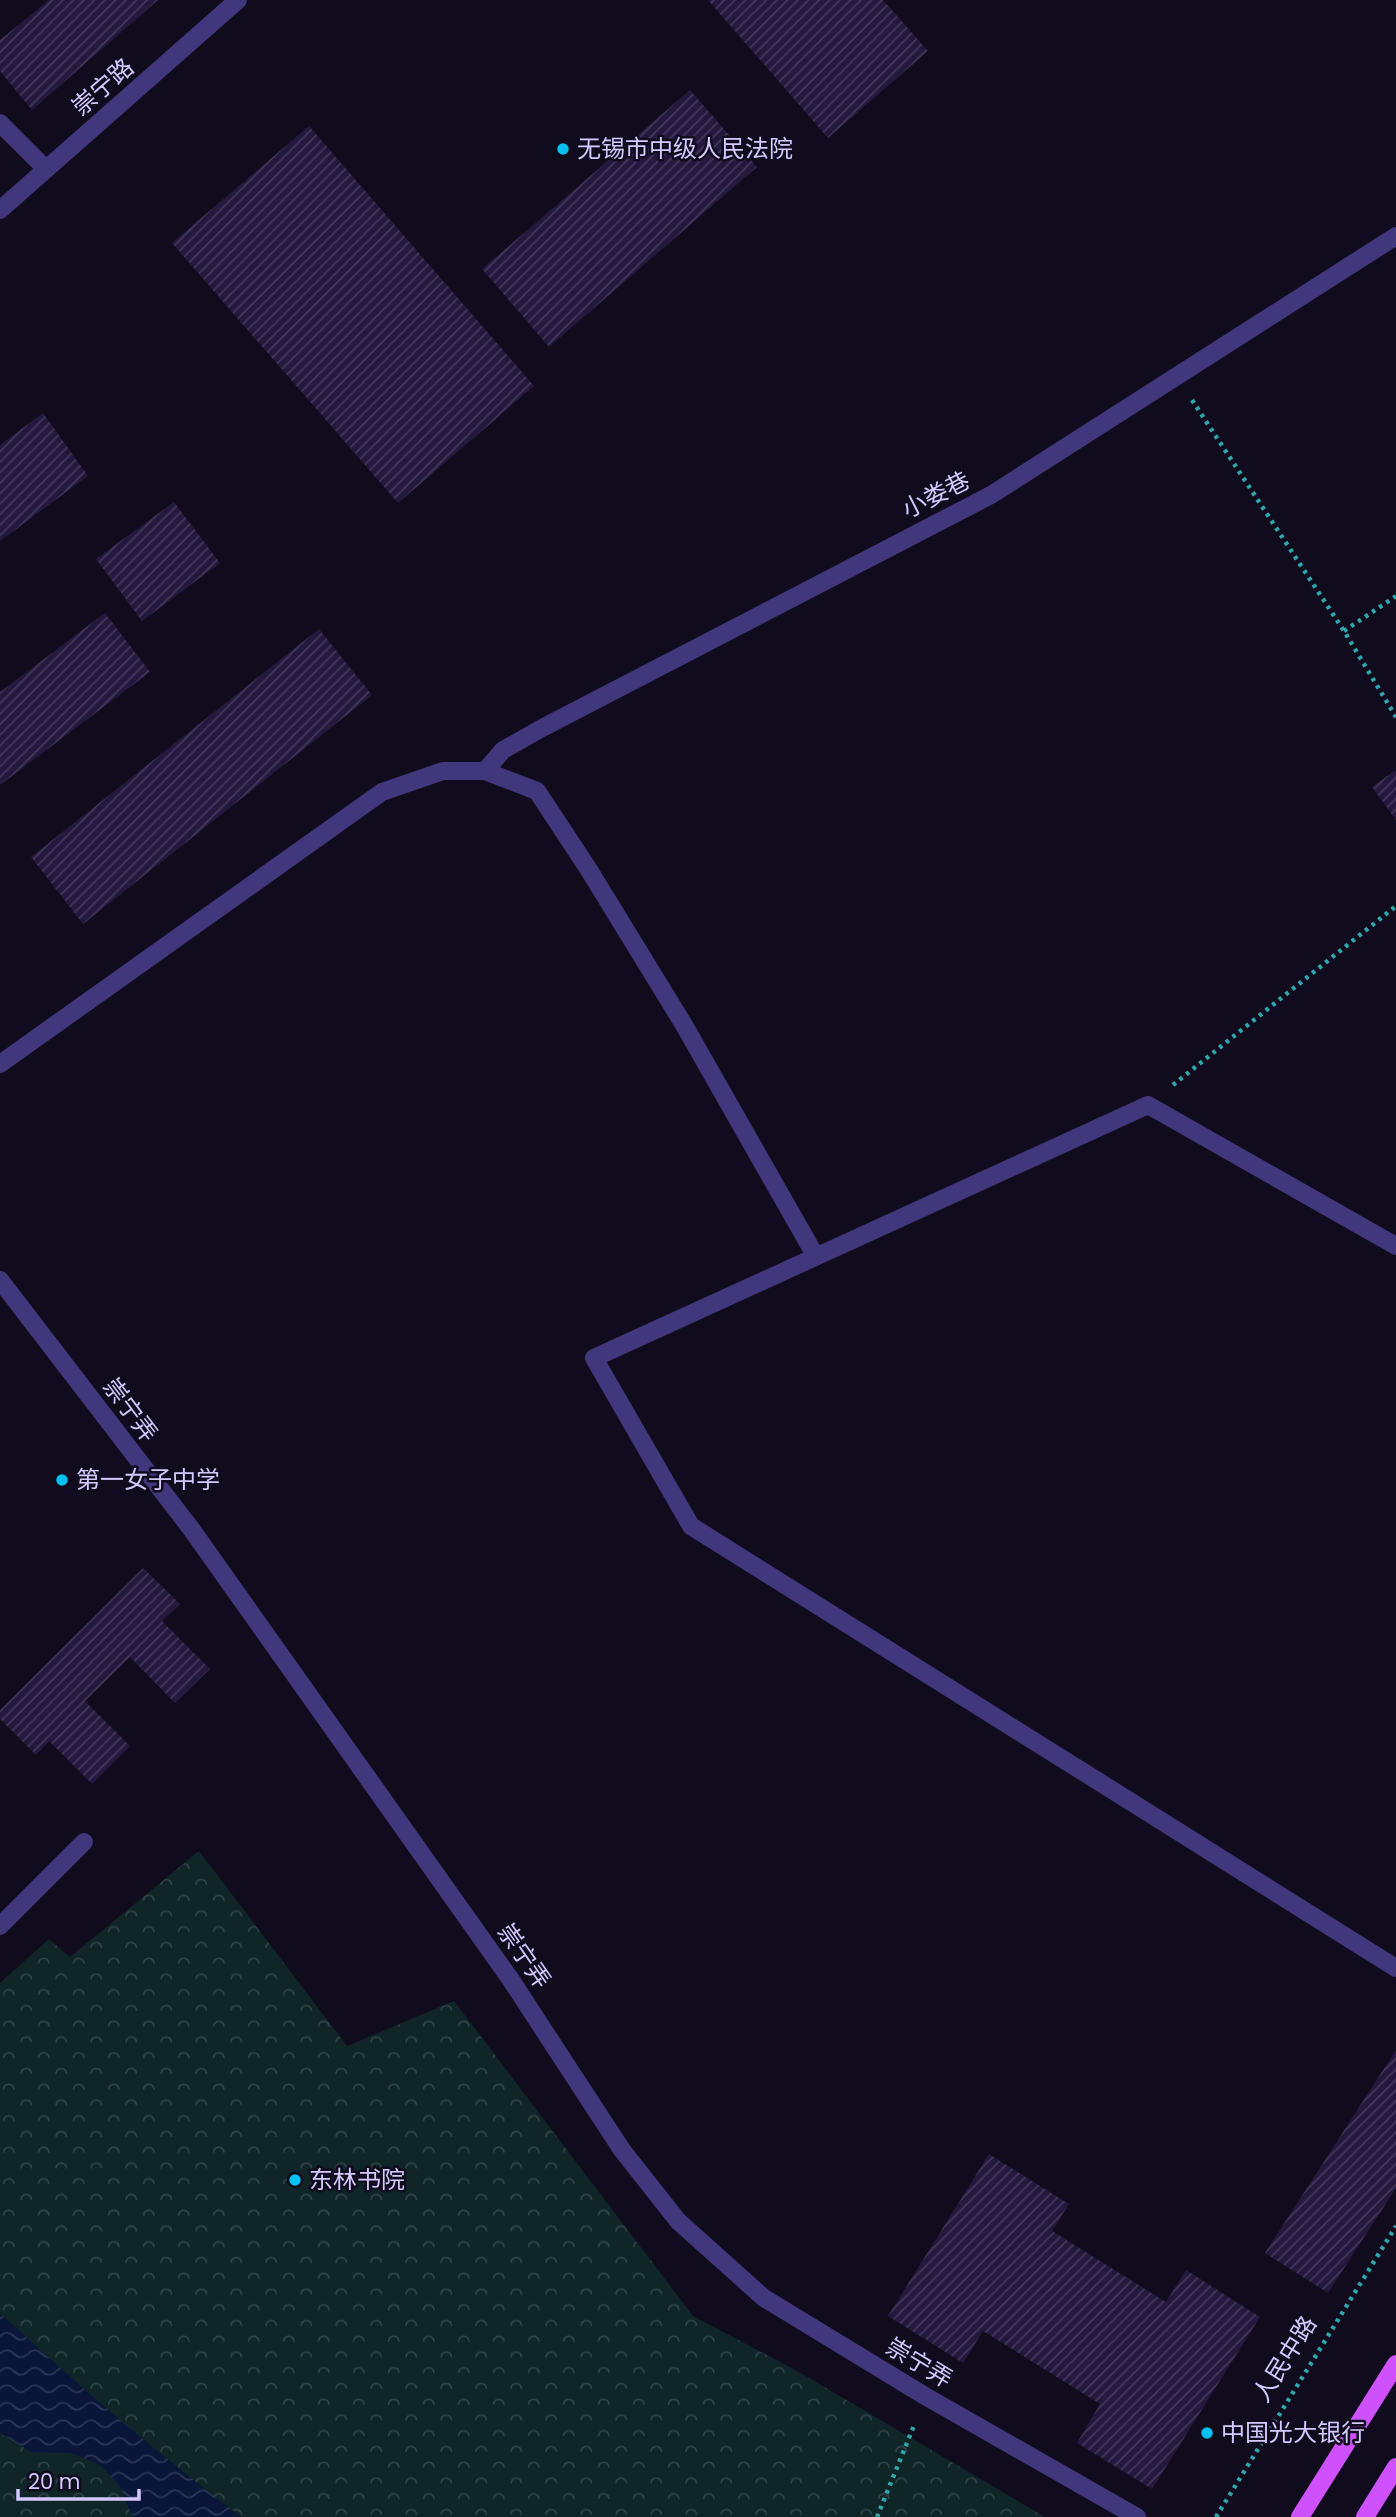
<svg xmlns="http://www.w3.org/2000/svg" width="1396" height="2517" font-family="Poppins,'Noto Sans SC',sans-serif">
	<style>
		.forest { fill: url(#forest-crowns) }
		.water { fill: url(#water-waves) }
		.building { fill: url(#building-hatch) }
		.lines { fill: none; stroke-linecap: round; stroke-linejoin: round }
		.path { stroke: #2ea7ad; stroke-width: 4.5; stroke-dasharray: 3.5 5; stroke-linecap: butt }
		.minor { stroke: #41377c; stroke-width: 18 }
		.major { stroke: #cf50fd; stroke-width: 18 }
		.poi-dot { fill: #02c0f1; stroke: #110c1d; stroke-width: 2.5 }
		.labels { text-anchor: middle; stroke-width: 5; stroke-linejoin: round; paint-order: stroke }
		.street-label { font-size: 24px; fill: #d4c8ff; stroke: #110c1d }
		.poi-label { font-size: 24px; fill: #d4c8ff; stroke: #110c1d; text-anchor: start }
	</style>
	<defs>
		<pattern id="forest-crowns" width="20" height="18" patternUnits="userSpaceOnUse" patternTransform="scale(1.75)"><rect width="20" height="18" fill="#0f2527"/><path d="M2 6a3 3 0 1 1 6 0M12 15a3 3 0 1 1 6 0" fill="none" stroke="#314347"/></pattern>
		<pattern id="water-waves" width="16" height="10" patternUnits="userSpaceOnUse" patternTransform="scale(1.75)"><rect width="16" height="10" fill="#091539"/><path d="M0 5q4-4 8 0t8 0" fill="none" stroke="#2c3657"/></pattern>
		<pattern id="building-hatch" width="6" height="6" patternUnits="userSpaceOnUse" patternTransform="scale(1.75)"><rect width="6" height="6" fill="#24183e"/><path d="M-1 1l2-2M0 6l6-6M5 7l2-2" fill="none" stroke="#43385b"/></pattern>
	</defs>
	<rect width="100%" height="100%" fill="#110c1d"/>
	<!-- forest -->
	<path class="forest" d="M199,1851L347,2046L454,2001L693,2316L799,2372L1045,2517H0V1983L49,1939L70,1957Z"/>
	<!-- water -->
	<path class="water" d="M0,2313C77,2385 157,2453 241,2517H135L131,2514L121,2487L100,2465L71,2453L31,2452L0,2433Z"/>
	<!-- building -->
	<g class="building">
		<path d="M49,0H158L32,110L0,71V40Z"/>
		<path d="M708,0H883L928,51L828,138Z"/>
		<path d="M690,90L757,167L549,347L482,269Z"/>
		<path d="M309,126L534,386L398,503L172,243Z"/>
		<path d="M43,413L88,476L0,541V445Z"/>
		<path d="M174,502L220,563L142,621L96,559Z"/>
		<path d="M105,613L150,672L0,785V692Z"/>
		<path d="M319,629L372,695L83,924L31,857Z"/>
		<path d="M1396,770V820L1372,787Z"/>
		<path d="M143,1568L180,1604L162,1621L210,1669L175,1703L130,1657L85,1701L130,1746L92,1784L49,1741L36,1755L0,1719V1710Z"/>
		<path d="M1396,2050V2188L1328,2293L1265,2253Z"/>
		<path d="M989,2154L1069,2204L1052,2231L1166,2302L1186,2270L1260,2317L1152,2489L1077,2443L1100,2404L983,2331L963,2363L888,2316Z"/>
	</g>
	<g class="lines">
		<!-- path -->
		<g class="path">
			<path d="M1192,400L1344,631L1396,717"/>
			<path d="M1344,631L1396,596"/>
			<path d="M1173,1085L1396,906"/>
			<path d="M877,2517L915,2423"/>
			<path d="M1216,2517L1396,2226"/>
		</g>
		<!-- minor -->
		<g class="minor">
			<path d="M0,123L46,169"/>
			<path d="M0,210L238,0"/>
			<path d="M485,771L503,750L544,727L991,495L1396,236"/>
			<path d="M0,1064L382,792L443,771H485L537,791L589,870L684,1025L815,1255"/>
			<path d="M1396,1246L1148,1105L594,1358L691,1526L1396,1968"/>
			<path d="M0,1280L192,1530L511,1980L622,2150L678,2221L764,2298L925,2396L1137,2517"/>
			<path d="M0,1926L84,1842"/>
		</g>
		<!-- major -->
		<g class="major">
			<path d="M1300,2517L1396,2364"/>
			<path d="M1365,2517L1396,2467"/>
		</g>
	</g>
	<!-- markers -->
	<g class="poi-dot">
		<circle cx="563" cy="149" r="7"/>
		<circle cx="62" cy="1480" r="7"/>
		<circle cx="295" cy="2180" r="7"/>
		<circle cx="1207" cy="2433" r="7"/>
	</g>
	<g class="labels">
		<!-- street labels -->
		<g class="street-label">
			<text transform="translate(103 87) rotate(-41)" y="8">崇宁路</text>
			<text transform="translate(936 495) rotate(-27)" y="8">小娄巷</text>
			<text transform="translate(130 1410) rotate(53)" y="8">崇宁弄</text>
			<text transform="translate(524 1956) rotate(55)" y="8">崇宁弄</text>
			<text transform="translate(1285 2359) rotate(-58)" y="8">人民中路</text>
			<text transform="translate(919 2363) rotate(31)" y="8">崇宁弄</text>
		</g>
		<!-- poi labels -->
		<g class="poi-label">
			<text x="577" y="157">无锡市中级人民法院</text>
			<text x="76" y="1488">第一女子中学</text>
			<text x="309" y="2188">东林书院</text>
			<text x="1221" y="2441">中国光大银行</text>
		</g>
	</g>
	<!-- scale -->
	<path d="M18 2489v10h121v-10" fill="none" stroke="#d4c8ff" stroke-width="3.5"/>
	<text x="28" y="2489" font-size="21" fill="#d4c8ff" stroke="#110c1d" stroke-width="5" paint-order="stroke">20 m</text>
</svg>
